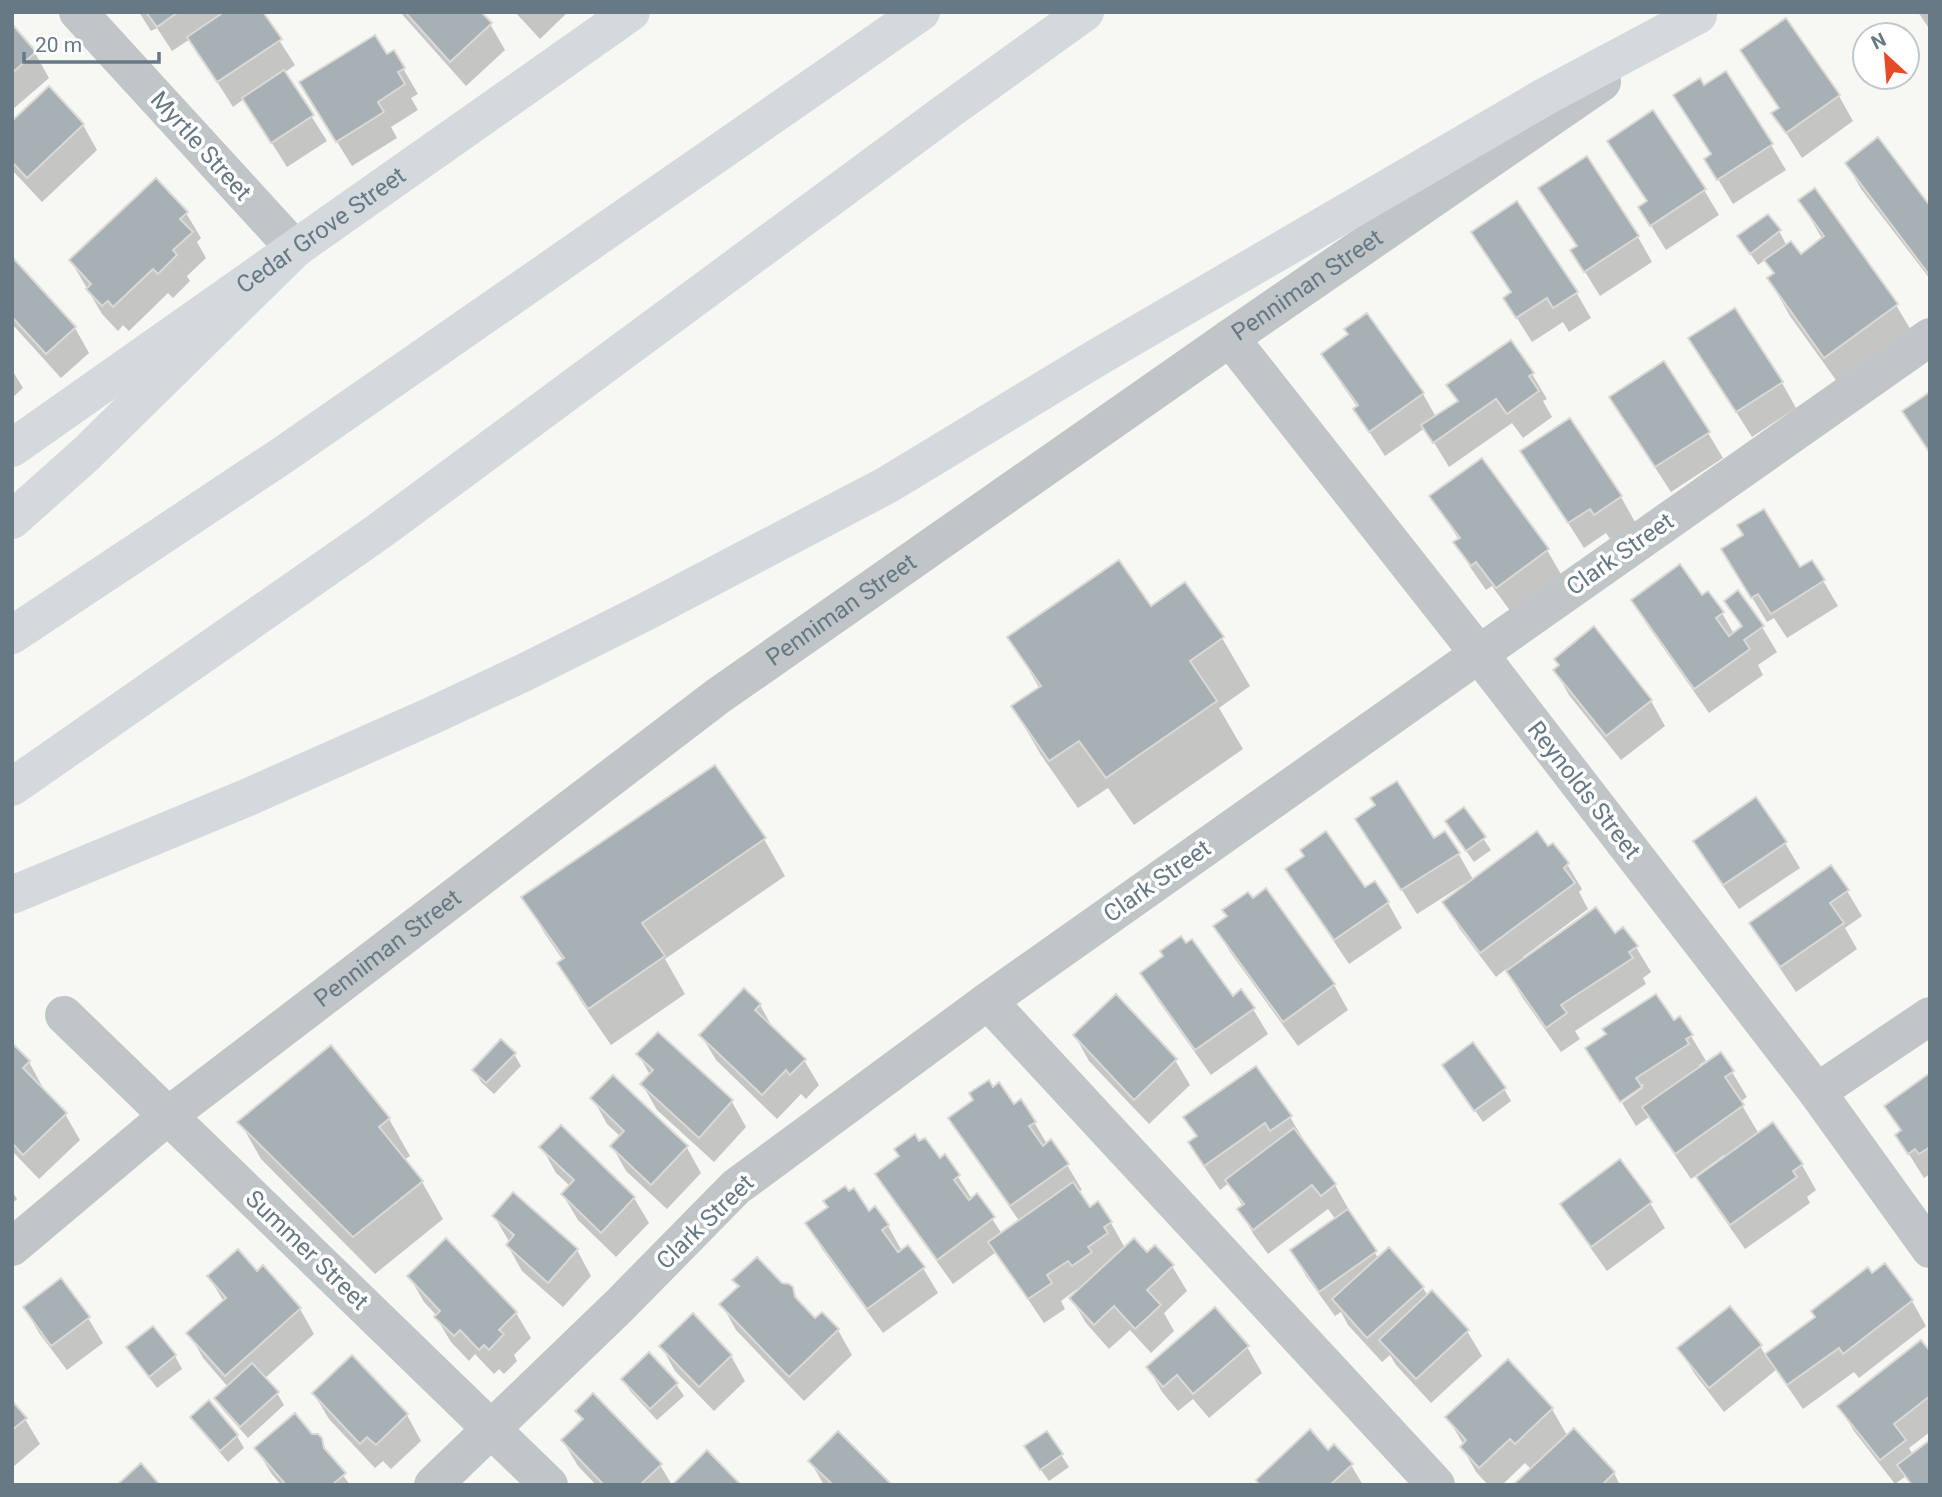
<svg xmlns="http://www.w3.org/2000/svg" width="1942" height="1497" font-family="Roboto,sans-serif">
	<style>
		.shadow { fill: #0003 }
		.building { fill: #a7b0b5; stroke: #d9d9d6; stroke-width: 2 }
		.lines { fill: none; stroke-linecap: round; stroke-linejoin: round }
		.minor { stroke: #c0c5c8; stroke-width: 38 }
		.major { stroke: #d4d9dd; stroke-width: 38 }
		.highway { stroke: #d4d9dd; stroke-width: 38 }
		.labels { text-anchor: middle; stroke-width: 7; stroke-linejoin: round; paint-order: stroke }
		.street-label { font-size: 24px; fill: #667985; stroke: #fff }
	</style>
	<rect width="100%" height="100%" fill="#f7f7f4"/>
	<!-- shadow -->
	<g class="shadow">
		<path d="M139,12H261L295,65L284,73L327,141L287,167L244,99L233,107L190,39L172,51L157,28L151,31Z"/>
		<path d="M400,12H479L490,24L505,50L466,86Z"/>
		<path d="M515,12H568L540,39Z"/>
		<path d="M1918,12H1930V30Z"/>
		<path d="M1785,20L1839,96L1853,121L1802,158L1774,114L1780,109L1756,76L1742,51Z"/>
		<path d="M12,27L35,53L49,78L12,110Z"/>
		<path d="M394,53L418,94L411,98L418,110L391,127L397,138L352,166L316,108Z"/>
		<path d="M1704,88L1771,145L1786,170L1733,204L1706,159L1712,156Z"/>
		<path d="M12,123L83,125L97,150L42,202L12,170Z"/>
		<path d="M1847,164L1930,209V279L1861,189Z"/>
		<path d="M1624,166L1704,190L1719,215L1666,250L1640,208L1648,203Z"/>
		<path d="M1814,190L1896,305L1918,342L1846,394L1790,316L1769,279L1775,275L1766,259L1758,265L1739,237L1779,231L1787,246L1800,256L1823,240L1800,201Z"/>
		<path d="M186,213L201,238L197,242L206,258L187,276L190,281L173,298L168,293L129,331L123,325L118,331L102,314L71,261Z"/>
		<path d="M1555,213L1638,237L1652,262L1600,296L1572,251L1578,248Z"/>
		<path d="M1488,258L1576,292L1591,318L1569,332L1563,322L1532,342L1505,299L1512,294Z"/>
		<path d="M12,259L75,328L89,353L61,378L12,324Z"/>
		<path d="M1366,315L1423,394L1436,417L1458,403L1448,385L1532,374L1547,399L1543,401L1552,417L1523,438L1512,423L1449,467L1425,428L1385,456L1355,410L1358,408L1338,379L1323,354L1350,335Z"/>
		<path d="M1690,339L1782,383L1796,408L1752,437Z"/>
		<path d="M12,370L23,388L12,398Z"/>
		<path d="M1570,421L1621,497L1635,522L1610,539L1606,533L1584,548L1523,452Z"/>
		<path d="M1626,423L1708,433L1723,458L1671,492Z"/>
		<path d="M1482,460L1547,550L1562,576L1511,612L1492,586L1486,590L1470,567L1456,542L1459,540L1432,497Z"/>
		<path d="M1812,562L1838,606L1787,638L1774,618L1767,622L1738,575L1799,569Z"/>
		<path d="M1702,598L1722,613L1734,634L1742,628L1726,601L1762,627L1777,652L1758,665L1763,675L1709,713L1648,626L1633,601Z"/>
		<path d="M1150,608L1222,638L1250,686L1219,708L1243,749L1134,825L1108,788L1078,808L1041,755L1013,707L1040,689L1010,638Z"/>
		<path d="M1555,670L1651,701L1665,726L1621,760L1569,695Z"/>
		<path d="M1464,810L1491,850L1474,862L1454,834Z"/>
		<path d="M1357,819L1434,841L1458,853L1474,881L1548,848L1567,864L1582,889L1579,892L1588,909L1523,957L1525,960L1615,936L1636,947L1651,972L1643,978L1646,984L1575,1031L1580,1039L1561,1052L1522,997L1506,969L1496,977L1459,928L1444,902L1466,886L1464,884L1417,914Z"/>
		<path d="M764,839L785,876L665,959L685,994L611,1045L580,1000L559,963L563,960L545,934L524,897Z"/>
		<path d="M1695,842L1785,843L1800,868L1739,909L1710,867Z"/>
		<path d="M1287,869L1364,890L1388,903L1402,928L1349,964L1302,894Z"/>
		<path d="M1847,891L1862,916L1845,928L1857,949L1796,992L1766,948L1751,923Z"/>
		<path d="M1216,927L1334,985L1348,1010L1298,1046L1230,952Z"/>
		<path d="M1143,974L1233,998L1253,1009L1268,1034L1211,1075L1157,999Z"/>
		<path d="M744,990L760,1005L775,1032L804,1060L819,1085L806,1099L801,1094L777,1119L716,1060L701,1035Z"/>
		<path d="M1673,1023L1691,1036L1706,1061L1699,1065L1701,1068L1732,1072L1747,1097L1740,1102L1759,1134L1773,1124L1802,1165L1816,1190L1807,1197L1810,1203L1745,1249L1713,1203L1698,1178L1726,1158L1724,1155L1691,1179L1649,1117L1636,1126L1622,1103L1643,1088V1084L1620,1100Z"/>
		<path d="M658,1034L732,1102L746,1127L714,1162L657,1110L642,1084L650,1075L639,1055Z"/>
		<path d="M1075,1036L1175,1060L1190,1085L1149,1124L1089,1061Z"/>
		<path d="M12,1046L29,1062L43,1088L41,1089L65,1114L80,1140L39,1179L12,1151Z"/>
		<path d="M514,1054L521,1066L494,1094L481,1082L474,1070Z"/>
		<path d="M1444,1066L1504,1089L1511,1101L1483,1122Z"/>
		<path d="M1930,1076V1174L1924,1178L1897,1135L1901,1132L1886,1106Z"/>
		<path d="M613,1078L687,1148L701,1173L667,1209L626,1171L612,1146L621,1137L607,1124L593,1099Z"/>
		<path d="M993,1089L1034,1122L1047,1144L1067,1165L1082,1190L1078,1192L1090,1209L1111,1223L1125,1248L1147,1255L1172,1266L1187,1291L1164,1313L1174,1331L1151,1353L1130,1330L1109,1349L1086,1323L1071,1298L1079,1291L1077,1289L1061,1301L1065,1309L1044,1323L996,1252L953,1284L892,1199L877,1174L939,1161L945,1157L972,1199L977,1196L1002,1234L1020,1222L965,1143L950,1118Z"/>
		<path d="M1290,1117L1305,1142L1303,1143L1335,1185L1349,1210L1347,1212L1379,1259L1423,1288L1428,1296L1467,1331L1482,1356L1431,1403L1396,1365L1390,1355L1382,1362L1348,1325L1341,1312L1335,1316L1306,1276L1292,1250L1336,1220L1328,1209L1268,1254L1254,1235L1239,1209L1243,1207L1229,1183L1220,1190L1205,1168L1190,1143L1197,1138L1185,1118Z"/>
		<path d="M389,1119L410,1156L404,1160L422,1182L443,1219L375,1274L261,1159L240,1122Z"/>
		<path d="M561,1128L634,1198L649,1223L616,1257L578,1220L563,1195L571,1187L556,1173L542,1148Z"/>
		<path d="M12,1191L17,1199L12,1204Z"/>
		<path d="M1650,1203L1665,1228L1607,1271L1577,1229L1562,1204Z"/>
		<path d="M868,1213L888,1226L902,1251L908,1247L923,1268L938,1293L883,1333L822,1249L807,1224Z"/>
		<path d="M494,1216L577,1250L591,1276L563,1307L522,1271L508,1246L510,1243Z"/>
		<path d="M446,1241L516,1313L531,1338L514,1355L517,1361L504,1374L499,1369L494,1374L475,1354L469,1361L451,1342L436,1317L437,1316L424,1302L409,1276Z"/>
		<path d="M1884,1266L1912,1301L1926,1326L1859,1378L1854,1372L1803,1409L1776,1370L1724,1412L1694,1373L1680,1348L1760,1346L1766,1356Z"/>
		<path d="M257,1273L300,1309L314,1334L264,1379L277,1393L284,1405L248,1438L223,1410L216,1398L228,1387L203,1358L189,1333L224,1302L209,1277Z"/>
		<path d="M735,1280L791,1288L803,1308L815,1320L838,1330L852,1355L804,1401L736,1330L722,1305L739,1288Z"/>
		<path d="M25,1308L88,1318L103,1343L67,1370L39,1333Z"/>
		<path d="M153,1328L175,1356L182,1369L157,1388L135,1359L128,1347Z"/>
		<path d="M661,1346L731,1356L745,1381L714,1411L675,1371Z"/>
		<path d="M1247,1347L1262,1373L1209,1418L1193,1399L1178,1411L1162,1392L1148,1367Z"/>
		<path d="M1930,1354V1432L1909,1448L1930,1485H1911L1906,1476L1895,1484L1854,1431L1839,1406Z"/>
		<path d="M352,1358L407,1415L421,1441L391,1469L383,1461L375,1468L329,1419L314,1394Z"/>
		<path d="M1508,1361L1552,1409L1568,1437L1614,1473L1620,1485H1516L1532,1470L1525,1463L1502,1485H1488L1476,1472L1462,1447L1464,1445L1447,1417Z"/>
		<path d="M623,1379L676,1384L684,1396L657,1420L630,1391Z"/>
		<path d="M12,1404L25,1419L40,1444L12,1468Z"/>
		<path d="M577,1411L660,1465L672,1485H596L578,1466L563,1441L583,1421Z"/>
		<path d="M193,1417L237,1436L244,1448L228,1462L200,1429Z"/>
		<path d="M1047,1433L1069,1467L1049,1481L1033,1459Z"/>
		<path d="M311,1435L320,1439L333,1461L350,1485H281L271,1473L256,1448Z"/>
		<path d="M1328,1452L1351,1465L1363,1485H1261Z"/>
		<path d="M810,1461L889,1485H824Z"/>
	</g>
	<!-- building -->
	<g class="building">
		<path d="M146,12H178L157,27Z"/>
		<path d="M224,12H263L282,39L217,82L187,37Z"/>
		<path d="M405,12H481L492,23L450,62Z"/>
		<path d="M1786,18L1840,95L1786,133L1771,113L1779,108L1740,50Z"/>
		<path d="M12,24L36,52L12,73Z"/>
		<path d="M375,35L387,54L394,50L405,68L398,72L405,84L378,102L384,112L336,142L299,82Z"/>
		<path d="M284,70L314,115L271,143L242,98Z"/>
		<path d="M1726,71L1773,144L1717,180L1704,159L1711,154L1673,95L1700,78L1704,85Z"/>
		<path d="M49,86L84,124L27,178L12,162V121Z"/>
		<path d="M1653,110L1706,189L1650,226L1638,207L1647,201L1607,141Z"/>
		<path d="M1878,137L1930,206V276L1845,163Z"/>
		<path d="M1587,156L1639,236L1584,272L1570,250L1577,246L1538,188Z"/>
		<path d="M156,178L188,212L180,219L193,232L173,250L177,255L158,274L153,269L113,307L108,301L102,306L86,289L91,284L69,260Z"/>
		<path d="M1815,188L1898,304L1824,358L1767,278L1774,273L1764,260L1791,241L1801,254L1824,236L1798,200Z"/>
		<path d="M1517,201L1578,292L1553,308L1547,298L1516,318L1503,298L1511,292L1471,232Z"/>
		<path d="M1768,214L1781,230L1750,254L1737,236Z"/>
		<path d="M12,257L76,327L46,354L12,317Z"/>
		<path d="M1735,308L1783,382L1736,412L1688,338Z"/>
		<path d="M1367,313L1424,393L1369,432L1353,409L1358,405L1321,354L1348,334L1344,329Z"/>
		<path d="M1511,340L1534,373L1529,376L1539,391L1507,414L1496,399L1433,443L1421,425L1458,401L1446,385Z"/>
		<path d="M1664,361L1710,432L1655,467L1609,397Z"/>
		<path d="M1930,392V453L1902,411Z"/>
		<path d="M1570,418L1622,496L1594,515L1590,509L1568,523L1520,451Z"/>
		<path d="M1482,458L1549,549L1496,588L1476,562L1471,566L1453,542L1460,538L1429,496Z"/>
		<path d="M1764,509L1800,567L1812,560L1825,580L1771,614L1758,594L1751,598L1721,549L1743,535L1737,525Z"/>
		<path d="M1119,560L1151,606L1185,582L1224,637L1190,661L1217,701L1106,778L1079,741L1049,761L1011,706L1041,686L1007,637Z"/>
		<path d="M1680,564L1702,595L1708,591L1724,612L1716,618L1729,636L1742,626L1724,601L1738,590L1764,626L1744,640L1750,649L1694,689L1631,600Z"/>
		<path d="M1594,626L1652,700L1606,736L1553,670L1559,665L1554,659Z"/>
		<path d="M715,765L766,838L642,923L665,956L588,1009L557,963L564,958L521,897Z"/>
		<path d="M1397,781L1434,838L1445,831L1460,853L1401,890L1355,819L1375,805L1370,798Z"/>
		<path d="M1756,797L1787,842L1723,885L1693,841Z"/>
		<path d="M1464,807L1486,837L1466,851L1445,821Z"/>
		<path d="M1326,831L1365,887L1375,881L1389,902L1334,940L1285,869L1304,856L1300,850Z"/>
		<path d="M1537,831L1548,846L1553,843L1569,863L1564,868L1575,883L1480,953L1442,902Z"/>
		<path d="M1831,865L1849,890L1830,903L1844,923L1780,967L1749,923Z"/>
		<path d="M1266,888L1335,984L1283,1022L1213,926L1227,916L1222,910L1248,892L1253,898Z"/>
		<path d="M1596,907L1615,933L1623,927L1638,946L1629,952L1633,958L1561,1005L1567,1013L1546,1028L1506,971Z"/>
		<path d="M1181,936L1186,943L1192,939L1233,996L1241,989L1255,1008L1195,1050L1140,973L1163,956L1160,951Z"/>
		<path d="M744,988L761,1004L755,1010L806,1059L790,1075L786,1070L762,1095L699,1035Z"/>
		<path d="M1116,994L1177,1059L1134,1100L1073,1035Z"/>
		<path d="M1656,994L1674,1020L1680,1016L1693,1035L1686,1039L1689,1044L1636,1078L1642,1087L1620,1102L1585,1048L1606,1034L1602,1029Z"/>
		<path d="M658,1032L733,1100L699,1138L640,1084L653,1070L636,1054Z"/>
		<path d="M501,1039L516,1053L486,1083L472,1070Z"/>
		<path d="M1473,1042L1506,1088L1474,1111L1442,1065Z"/>
		<path d="M12,1043L30,1061L23,1068L67,1113L23,1155L12,1143Z"/>
		<path d="M331,1045L390,1118L379,1127L423,1181L353,1237L237,1122Z"/>
		<path d="M1721,1052L1734,1071L1725,1077L1744,1105L1675,1154L1642,1107Z"/>
		<path d="M1256,1066L1292,1116L1270,1131L1265,1123L1204,1166L1188,1142L1197,1136L1183,1117Z"/>
		<path d="M1930,1073V1147L1919,1154L1915,1149L1908,1154L1895,1135L1901,1130L1884,1106Z"/>
		<path d="M613,1075L688,1146L651,1185L610,1146L624,1131L590,1098Z"/>
		<path d="M989,1080L993,1087L999,1082L1014,1104L1021,1099L1036,1122L1029,1126L1043,1146L1051,1139L1069,1164L1010,1206L948,1118L973,1100L969,1093Z"/>
		<path d="M1773,1122L1803,1164L1793,1171L1797,1177L1730,1225L1696,1177Z"/>
		<path d="M561,1125L635,1197L601,1233L561,1194L574,1180L539,1147Z"/>
		<path d="M1294,1128L1336,1184L1321,1196L1312,1185L1253,1230L1237,1209L1244,1204L1225,1180Z"/>
		<path d="M915,1134L919,1141L925,1138L940,1158L945,1154L960,1175L954,1180L969,1200L977,1193L995,1217L937,1260L875,1174L899,1156L894,1149Z"/>
		<path d="M1620,1159L1652,1202L1591,1247L1560,1204Z"/>
		<path d="M1073,1182L1090,1207L1098,1201L1112,1222L1104,1227L1108,1233L1088,1247L1092,1252L1072,1266L1068,1261L1047,1275L1052,1283L1028,1299L988,1242Z"/>
		<path d="M845,1186L849,1191L854,1188L869,1211L875,1206L889,1225L882,1230L898,1252L908,1245L925,1267L867,1309L805,1223L828,1207L823,1201Z"/>
		<path d="M513,1192L578,1249L548,1283L506,1245L514,1235L492,1216Z"/>
		<path d="M1348,1209L1377,1251L1319,1292L1290,1250Z"/>
		<path d="M446,1238L517,1312L499,1330L504,1334L489,1350L484,1345L479,1350L460,1330L454,1336L434,1317L440,1311L407,1276Z"/>
		<path d="M1134,1238L1147,1252L1155,1245L1174,1265L1147,1290L1161,1305L1135,1329L1114,1306L1094,1325L1069,1298Z"/>
		<path d="M1389,1247L1424,1287L1367,1338L1332,1299Z"/>
		<path d="M238,1249L257,1271L263,1265L301,1308L225,1376L186,1333L226,1298L207,1276Z"/>
		<path d="M757,1257L782,1283L789,1284L793,1287L795,1297L815,1318L822,1312L839,1329L789,1377L719,1304L739,1286L732,1280Z"/>
		<path d="M1885,1263L1913,1300L1843,1354L1839,1348L1787,1385L1765,1354L1815,1317L1811,1311L1868,1267L1872,1273Z"/>
		<path d="M61,1278L90,1317L51,1346L23,1307Z"/>
		<path d="M1432,1290L1469,1330L1416,1379L1379,1340Z"/>
		<path d="M1730,1306L1762,1345L1709,1388L1677,1348Z"/>
		<path d="M1215,1307L1249,1346L1193,1394L1177,1375L1163,1387L1146,1367Z"/>
		<path d="M693,1313L732,1355L699,1387L659,1346Z"/>
		<path d="M153,1326L176,1355L149,1377L126,1347Z"/>
		<path d="M1921,1340L1930,1351V1396L1894,1424L1906,1440L1880,1460L1837,1406Z"/>
		<path d="M649,1352L678,1383L650,1409L621,1379Z"/>
		<path d="M352,1355L408,1414L376,1445L367,1437L360,1444L312,1393Z"/>
		<path d="M1508,1359L1553,1408L1515,1444L1510,1439L1479,1468L1460,1447L1466,1440L1445,1417Z"/>
		<path d="M252,1363L279,1392L240,1427L214,1398Z"/>
		<path d="M593,1393L662,1464L640,1485H604L561,1440L583,1419L575,1411Z"/>
		<path d="M209,1400L238,1435L220,1451L190,1417Z"/>
		<path d="M12,1401L27,1418L12,1430Z"/>
		<path d="M295,1413L312,1434H318L322,1438L324,1448L346,1473L332,1485H286L254,1448Z"/>
		<path d="M1574,1428L1615,1472L1602,1485H1513Z"/>
		<path d="M1310,1429L1328,1450L1334,1444L1353,1464L1330,1485H1260L1256,1480Z"/>
		<path d="M838,1431L892,1485H833L808,1461Z"/>
		<path d="M1047,1431L1063,1454L1040,1470L1024,1446Z"/>
		<path d="M1930,1440V1485H1912L1897,1465Z"/>
		<path d="M707,1450L741,1485H672Z"/>
		<path d="M141,1463L160,1485H117Z"/>
	</g>
	<g class="lines">
		<!-- minor -->
		<g class="minor">
			<path d="M78,12L295,249"/>
			<path d="M1230,338L1479,654L1817,1092L1930,1249"/>
			<path d="M988,1001L1436,1485"/>
			<path d="M64,1015L549,1485"/>
			<path d="M1817,1092L1930,1016"/>
			<path id="s1" d="M12,1247L169,1115L718,696L1230,338L1602,82"/>
			<path d="M433,1485L619,1306L736,1187L988,1001L1479,654L1930,337"/>
		</g>
		<!-- major -->
		<path class="major" id="s2" d="M12,448L631,12"/>
		<!-- highway -->
		<g class="highway">
			<path d="M12,520L86,454L295,249"/>
			<path d="M12,635L283,455L921,12"/>
			<path d="M12,787L378,532L949,110L1085,12"/>
			<path d="M12,895L246,798L431,716L523,673L645,612L887,485L1098,357L1546,96L1698,15"/>
		</g>
	</g>
	<g class="labels">
		<!-- street labels -->
		<g class="street-label">
			<text transform="translate(201 146) rotate(48)" y="8">Myrtle Street</text>
			<text dy="8" stroke="none"><textPath href="#s2" startOffset="378">Cedar Grove Street</textPath></text>
			<text dy="8" stroke="none"><textPath href="#s1" startOffset="1614">Penniman Street</textPath></text>
			<text transform="translate(1620 554) rotate(-35)" y="8">Clark Street</text>
			<text dy="8" stroke="none"><textPath href="#s1" startOffset="1046">Penniman Street</textPath></text>
			<text transform="translate(1584 790) rotate(52)" y="8">Reynolds Street</text>
			<text transform="translate(1157 881) rotate(-35)" y="8">Clark Street</text>
			<text dy="8" stroke="none"><textPath href="#s1" startOffset="480">Penniman Street</textPath></text>
			<text transform="translate(705 1222) rotate(-44)" y="8">Clark Street</text>
			<text transform="translate(307 1250) rotate(44)" y="8">Summer Street</text>
		</g>
	</g>
	<!-- border -->
	<rect width="1942" height="1497" fill="none" stroke="#667985" stroke-width="28"/>
	<!-- north arrow -->
	<g transform="translate(1886 56) rotate(334)"><circle r="33" fill="#ffffff" stroke="#c2c9ce" stroke-width="2"/>
	<path d="M0-5L12 26L0 18L-12 26Z" fill="#e54b26"/>
	<text y="-10" font-size="19" font-weight="bold" text-anchor="middle" fill="#667985">N</text>
	</g>
	<!-- scale -->
	<path d="M24 52v10h135v-10" fill="none" stroke="#667985" stroke-width="3.5"/>
	<text x="35" y="52" font-size="21" fill="#667985" stroke="#ffffff" stroke-width="5" paint-order="stroke">20 m</text>
</svg>
